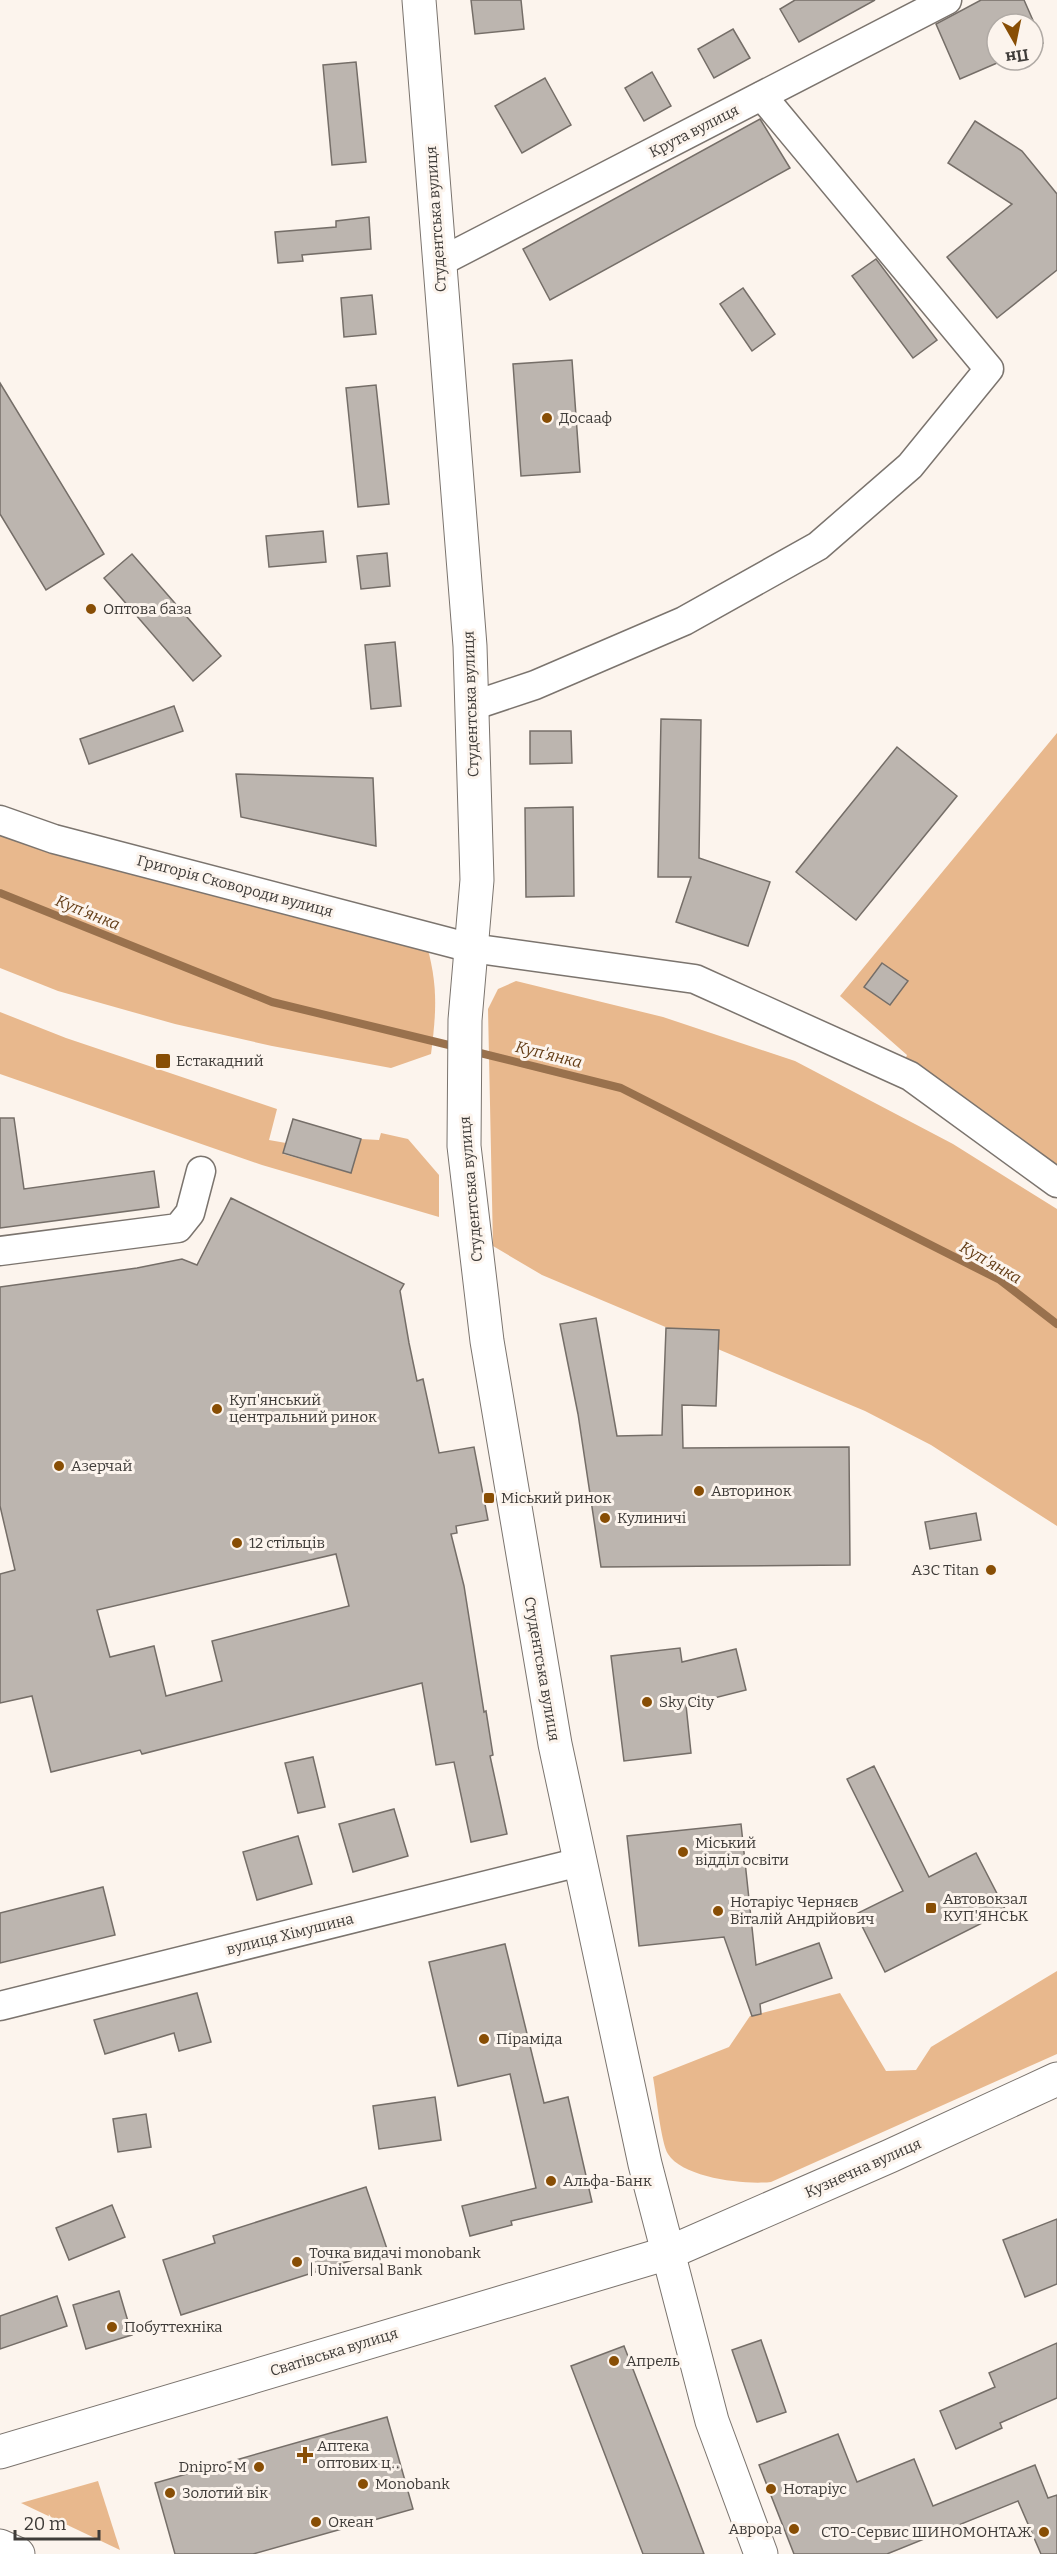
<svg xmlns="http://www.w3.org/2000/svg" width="1057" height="2554" font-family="Bitter,serif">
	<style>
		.green { fill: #e8b88d }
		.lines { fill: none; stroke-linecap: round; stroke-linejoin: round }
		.stream { stroke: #99714d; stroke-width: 8 }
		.building { fill: #bcb5af; stroke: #756e68; stroke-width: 1.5; fill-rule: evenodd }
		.minor-casing { stroke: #7b746e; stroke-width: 31 }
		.primary-casing { stroke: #7b746e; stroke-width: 35 }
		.minor { stroke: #fff; stroke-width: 28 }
		.primary { stroke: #fff; stroke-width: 33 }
		.poi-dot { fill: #884e05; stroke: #fcf4ed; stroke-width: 2 }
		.labels { text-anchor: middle; stroke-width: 6; stroke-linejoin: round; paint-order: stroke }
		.street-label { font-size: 15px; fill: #3f3c39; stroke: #fcf4ed }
		.poi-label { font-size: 15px; fill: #3f3c39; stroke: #fcf4ed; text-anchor: start }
		.water-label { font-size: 16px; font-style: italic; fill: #633c15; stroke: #fcf4ed }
	</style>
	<rect width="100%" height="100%" fill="#fcf4ed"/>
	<!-- green -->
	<g class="green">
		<path d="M1057,733V1177L905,1060L907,1055L840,996Z"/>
		<path d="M0,820L424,935C438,982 437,1007 431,1054L391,1068L272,1046L175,1024L58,991L0,968Z"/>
		<path d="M516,981L663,1017L795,1061L953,1144L1057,1209V1526L931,1445L865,1411L542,1275L493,1246L488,1009L498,989Z"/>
		<path d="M0,1012L66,1038L277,1109L269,1140L286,1143L283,1154L351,1173L361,1139L379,1140L381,1133L408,1139L439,1175V1217L262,1165L0,1074Z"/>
		<path d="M1057,1971V2054L771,2182C745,2185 683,2178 668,2154C661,2143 656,2093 653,2077L729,2047L750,2016L840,1993L886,2071L916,2070L931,2047Z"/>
		<path d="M98,2481L120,2550L21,2503Z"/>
	</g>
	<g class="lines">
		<!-- stream -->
		<g class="stream">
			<path d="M0,893L272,1002L457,1047"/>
			<path d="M472,1051L621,1088L1000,1280L1057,1324"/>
		</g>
	</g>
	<!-- building -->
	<g class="building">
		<path d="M471,0H521L524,29L475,34Z"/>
		<path d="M795,0H875L799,42L780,9Z"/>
		<path d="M981,0H1024L1043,43L1033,47V24H997V60H1004L960,79L936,24Z"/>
		<path d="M733,29L750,58L714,78L698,49Z"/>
		<path d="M356,62L366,162L332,165L323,65Z"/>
		<path d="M652,72L671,106L644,121L625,88Z"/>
		<path d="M545,78L571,125L522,153L495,106Z"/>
		<path d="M760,119L790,168L550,300L523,249Z"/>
		<path d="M975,121L1022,151L1057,194V270L997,318L947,257L1012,204L948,163Z"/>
		<path d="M369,217L371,249L302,255L303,261L278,263L275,232L336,227V221Z"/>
		<path d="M876,259L937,340L913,358L852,276Z"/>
		<path d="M743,288L775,334L752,351L720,304Z"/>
		<path d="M372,295L376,334L344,337L341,298Z"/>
		<path d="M572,360L580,472L521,476L513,364Z"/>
		<path d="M0,383L104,554L46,590L0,514Z"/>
		<path d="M376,385L389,504L358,507L346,388Z"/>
		<path d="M323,531L326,562L269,567L266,536Z"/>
		<path d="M387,553L390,586L361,589L357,556Z"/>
		<path d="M132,554L221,656L193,681L104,578Z"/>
		<path d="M395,642L401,706L371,709L365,645Z"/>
		<path d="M174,706L183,731L89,764L80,739Z"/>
		<path d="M661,719L701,720L699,858L770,882L748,946L676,922L691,877H658Z"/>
		<path d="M530,731H571L572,763L530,764Z"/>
		<path d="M897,747L957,796L856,920L796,872Z"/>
		<path d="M236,774L373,778L376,846L241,817Z"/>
		<path d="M573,807L574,896L526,897L525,808Z"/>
		<path d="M882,963L908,981L890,1005L864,987Z"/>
		<path d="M0,1118H14L24,1189L154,1171L159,1207L0,1228Z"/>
		<path d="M293,1119L361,1139L351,1173L283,1153Z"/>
		<path d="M231,1198L404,1284L400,1291L409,1343L417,1381L423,1379L439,1453L474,1447L488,1520L456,1526L457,1533L451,1534L464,1586L484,1712L486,1711L493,1755L490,1756L507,1834L471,1842L454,1762L436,1765L422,1683L142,1754L140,1750L51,1772L32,1696L0,1703V1574L15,1570L0,1506V1287L137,1268L182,1259L197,1265ZM336,1554L349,1606L212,1641L222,1681L166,1696L154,1646L110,1657L97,1610Z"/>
		<path d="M596,1318L617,1436L662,1435L666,1328L719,1330L716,1406L682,1405L683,1448L849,1447L850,1565L601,1567L578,1414L560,1324Z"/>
		<path d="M976,1513L981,1540L930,1549L925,1522Z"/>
		<path d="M680,1648L682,1662L736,1649L746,1690L686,1705L691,1753L624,1761L611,1656Z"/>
		<path d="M313,1757L325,1807L298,1813L285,1763Z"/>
		<path d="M874,1766L929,1877L976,1853L1006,1911L885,1972L856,1914L903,1891L847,1779Z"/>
		<path d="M394,1809L408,1856L353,1872L339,1824Z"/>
		<path d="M741,1824L756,1965L819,1943L832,1978L760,2004L761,2014L752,2016L724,1937L639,1946L627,1836Z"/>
		<path d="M298,1836L312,1884L257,1900L243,1852Z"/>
		<path d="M103,1887L115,1935L0,1963V1913Z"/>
		<path d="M505,1944L544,2103L568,2097L592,2202L511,2221L512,2225L470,2236L462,2206L536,2188L510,2074L458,2086L429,1962Z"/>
		<path d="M197,1993L211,2042L179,2051L174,2033L105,2054L94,2020Z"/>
		<path d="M435,2097L441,2140L379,2149L373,2106Z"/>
		<path d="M146,2114L151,2147L118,2152L113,2119Z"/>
		<path d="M366,2187L387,2249L181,2315L163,2260L215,2243L213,2236Z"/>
		<path d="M112,2205L125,2237L69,2260L56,2228Z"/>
		<path d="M1057,2219V2284L1025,2297L1003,2240Z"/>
		<path d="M119,2291L132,2335L86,2349L73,2305Z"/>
		<path d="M57,2296L67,2326L0,2349V2316Z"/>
		<path d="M761,2340L786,2412L757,2422L732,2350Z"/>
		<path d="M1057,2343V2398L1000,2423L1002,2428L956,2449L940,2411L995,2387L989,2373Z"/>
		<path d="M624,2346L679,2488L704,2554H643L571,2366Z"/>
		<path d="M387,2417L413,2509L253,2554H175L155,2483Z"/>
		<path d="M838,2434L857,2482L914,2459L933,2506L1035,2465L1048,2498L1057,2495V2554H1041L1018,2501L887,2554H794L759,2465Z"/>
	</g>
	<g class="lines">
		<!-- minor casing -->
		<g class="minor-casing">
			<g id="minor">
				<path d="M440,262L947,0"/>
				<path d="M472,706L535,685L684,621L818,546L910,466L989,369L762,96"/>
				<path d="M0,820L54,839L471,948L695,979L910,1076L1057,1183"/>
				<path d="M0,1251L178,1228L190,1213L201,1171"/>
				<path d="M0,2006L580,1862"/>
			</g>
		</g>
		<!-- primary casing -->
		<g class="primary-casing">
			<g id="primary">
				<path d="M419,0L470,646L477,880L465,1020L464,1146L487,1341L555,1744L645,2164L712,2421L761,2554"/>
				<path d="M0,2452L668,2253L890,2156L1057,2079"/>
				<path d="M0,2546L18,2554"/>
			</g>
		</g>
		<!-- minor -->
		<use href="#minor" class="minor"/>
		<!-- primary -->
		<use href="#primary" class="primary"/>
	</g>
	<!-- markers -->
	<g class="poi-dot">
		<circle cx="547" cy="418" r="6"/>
		<circle cx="91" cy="609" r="6"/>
		<rect x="155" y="1053" width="16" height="16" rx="3"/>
		<circle cx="217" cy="1409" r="6"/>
		<circle cx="59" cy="1466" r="6"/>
		<circle cx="699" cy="1491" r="6"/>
		<rect x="483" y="1492" width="12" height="12" rx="3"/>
		<circle cx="605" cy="1518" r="6"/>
		<circle cx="237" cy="1543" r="6"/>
		<circle cx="991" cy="1570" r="6"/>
		<circle cx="647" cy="1702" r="6"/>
		<circle cx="683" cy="1852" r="6"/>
		<rect x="925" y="1902" width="12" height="12" rx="3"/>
		<circle cx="718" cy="1911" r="6"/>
		<circle cx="484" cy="2039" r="6"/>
		<circle cx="551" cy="2181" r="6"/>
		<circle cx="297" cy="2262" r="6"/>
		<circle cx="112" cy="2327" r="6"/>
		<circle cx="614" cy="2361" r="6"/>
		<path d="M302 2446h6v6h6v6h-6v6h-6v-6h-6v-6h6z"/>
		<circle cx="259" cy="2467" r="6"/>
		<circle cx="363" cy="2484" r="6"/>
		<circle cx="771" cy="2489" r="6"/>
		<circle cx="170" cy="2493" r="6"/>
		<circle cx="316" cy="2522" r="6"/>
		<circle cx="794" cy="2529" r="6"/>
		<circle cx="1044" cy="2532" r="6"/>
	</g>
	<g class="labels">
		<!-- street labels -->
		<g class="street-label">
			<text transform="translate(694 131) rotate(-27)" y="5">Крута вулиця</text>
			<text transform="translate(436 219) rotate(-94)" y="5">Студентська вулиця</text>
			<text transform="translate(471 704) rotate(-92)" y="5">Студентська вулиця</text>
			<text transform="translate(235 886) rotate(15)" y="5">Григорія Сковороди вулиця</text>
			<text transform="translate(471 1189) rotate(-95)" y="5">Студентська вулиця</text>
			<text transform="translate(542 1669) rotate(80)" y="5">Студентська вулиця</text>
			<text transform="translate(290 1934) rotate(-14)" y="5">вулиця Хімушина</text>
			<text transform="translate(863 2168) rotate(-24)" y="5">Кузнечна вулиця</text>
			<text transform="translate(334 2352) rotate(-17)" y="5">Сватівська вулиця</text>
		</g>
		<!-- poi labels -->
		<g class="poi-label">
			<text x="559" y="423">Досааф</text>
			<text x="103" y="614">Оптова база</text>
			<text x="176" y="1066">Естакадний</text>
			<text x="229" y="1405">Куп'янський<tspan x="229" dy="17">центральний ринок</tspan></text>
			<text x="71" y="1471">Азерчай</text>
			<text x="711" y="1496">Авторинок</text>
			<text x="501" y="1503">Міський ринок</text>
			<text x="617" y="1523">Кулиничі</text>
			<text x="249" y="1548">12 стільців</text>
			<text x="979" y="1575" text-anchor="end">АЗС Titan</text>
			<text x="659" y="1707">Sky City</text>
			<text x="695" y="1848">Міський<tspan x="695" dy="17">відділ освіти</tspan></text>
			<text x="943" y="1904">Автовокзал<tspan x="943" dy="17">КУП'ЯНСЬК</tspan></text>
			<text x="730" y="1907">Нотаріус Черняєв<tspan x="730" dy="17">Віталій Андрійович</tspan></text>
			<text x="496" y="2044">Піраміда</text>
			<text x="563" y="2186">Альфа-Банк</text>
			<text x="309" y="2258">Точка видачі monobank<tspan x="309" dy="17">| Universal Bank</tspan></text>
			<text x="124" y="2332">Побуттехніка</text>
			<text x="626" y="2366">Апрель</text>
			<text x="317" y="2451">Аптека<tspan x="317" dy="17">оптових ц‥</tspan></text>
			<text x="247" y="2472" text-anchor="end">Dnipro-M</text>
			<text x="375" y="2489">Monobank</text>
			<text x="783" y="2494">Нотаріус</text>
			<text x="182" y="2498">Золотий вік</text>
			<text x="328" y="2527">Океан</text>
			<text x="782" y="2534" text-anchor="end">Аврора</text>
			<text x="1032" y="2537" text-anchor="end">СТО-Сервис ШИНОМОНТАЖ</text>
		</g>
		<!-- water labels -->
		<g class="water-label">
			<text transform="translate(88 912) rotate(22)" y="6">Куп'янка</text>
			<text transform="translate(549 1054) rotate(14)" y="6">Куп'янка</text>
			<text transform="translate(991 1262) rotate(30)" y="6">Куп'янка</text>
		</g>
	</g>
	<!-- north arrow -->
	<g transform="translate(1015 42) rotate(171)"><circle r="28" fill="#fcf4ed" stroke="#b0aaa5" stroke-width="1.5"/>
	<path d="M0-4.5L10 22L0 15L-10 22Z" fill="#884e05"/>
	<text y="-9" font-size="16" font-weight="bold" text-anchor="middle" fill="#3f3c39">Пн</text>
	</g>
	<!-- scale -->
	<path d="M15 2530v9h84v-9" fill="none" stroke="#3f3c39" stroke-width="3"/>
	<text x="24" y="2530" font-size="18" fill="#3f3c39" stroke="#fcf4ed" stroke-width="4.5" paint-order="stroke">20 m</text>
</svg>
